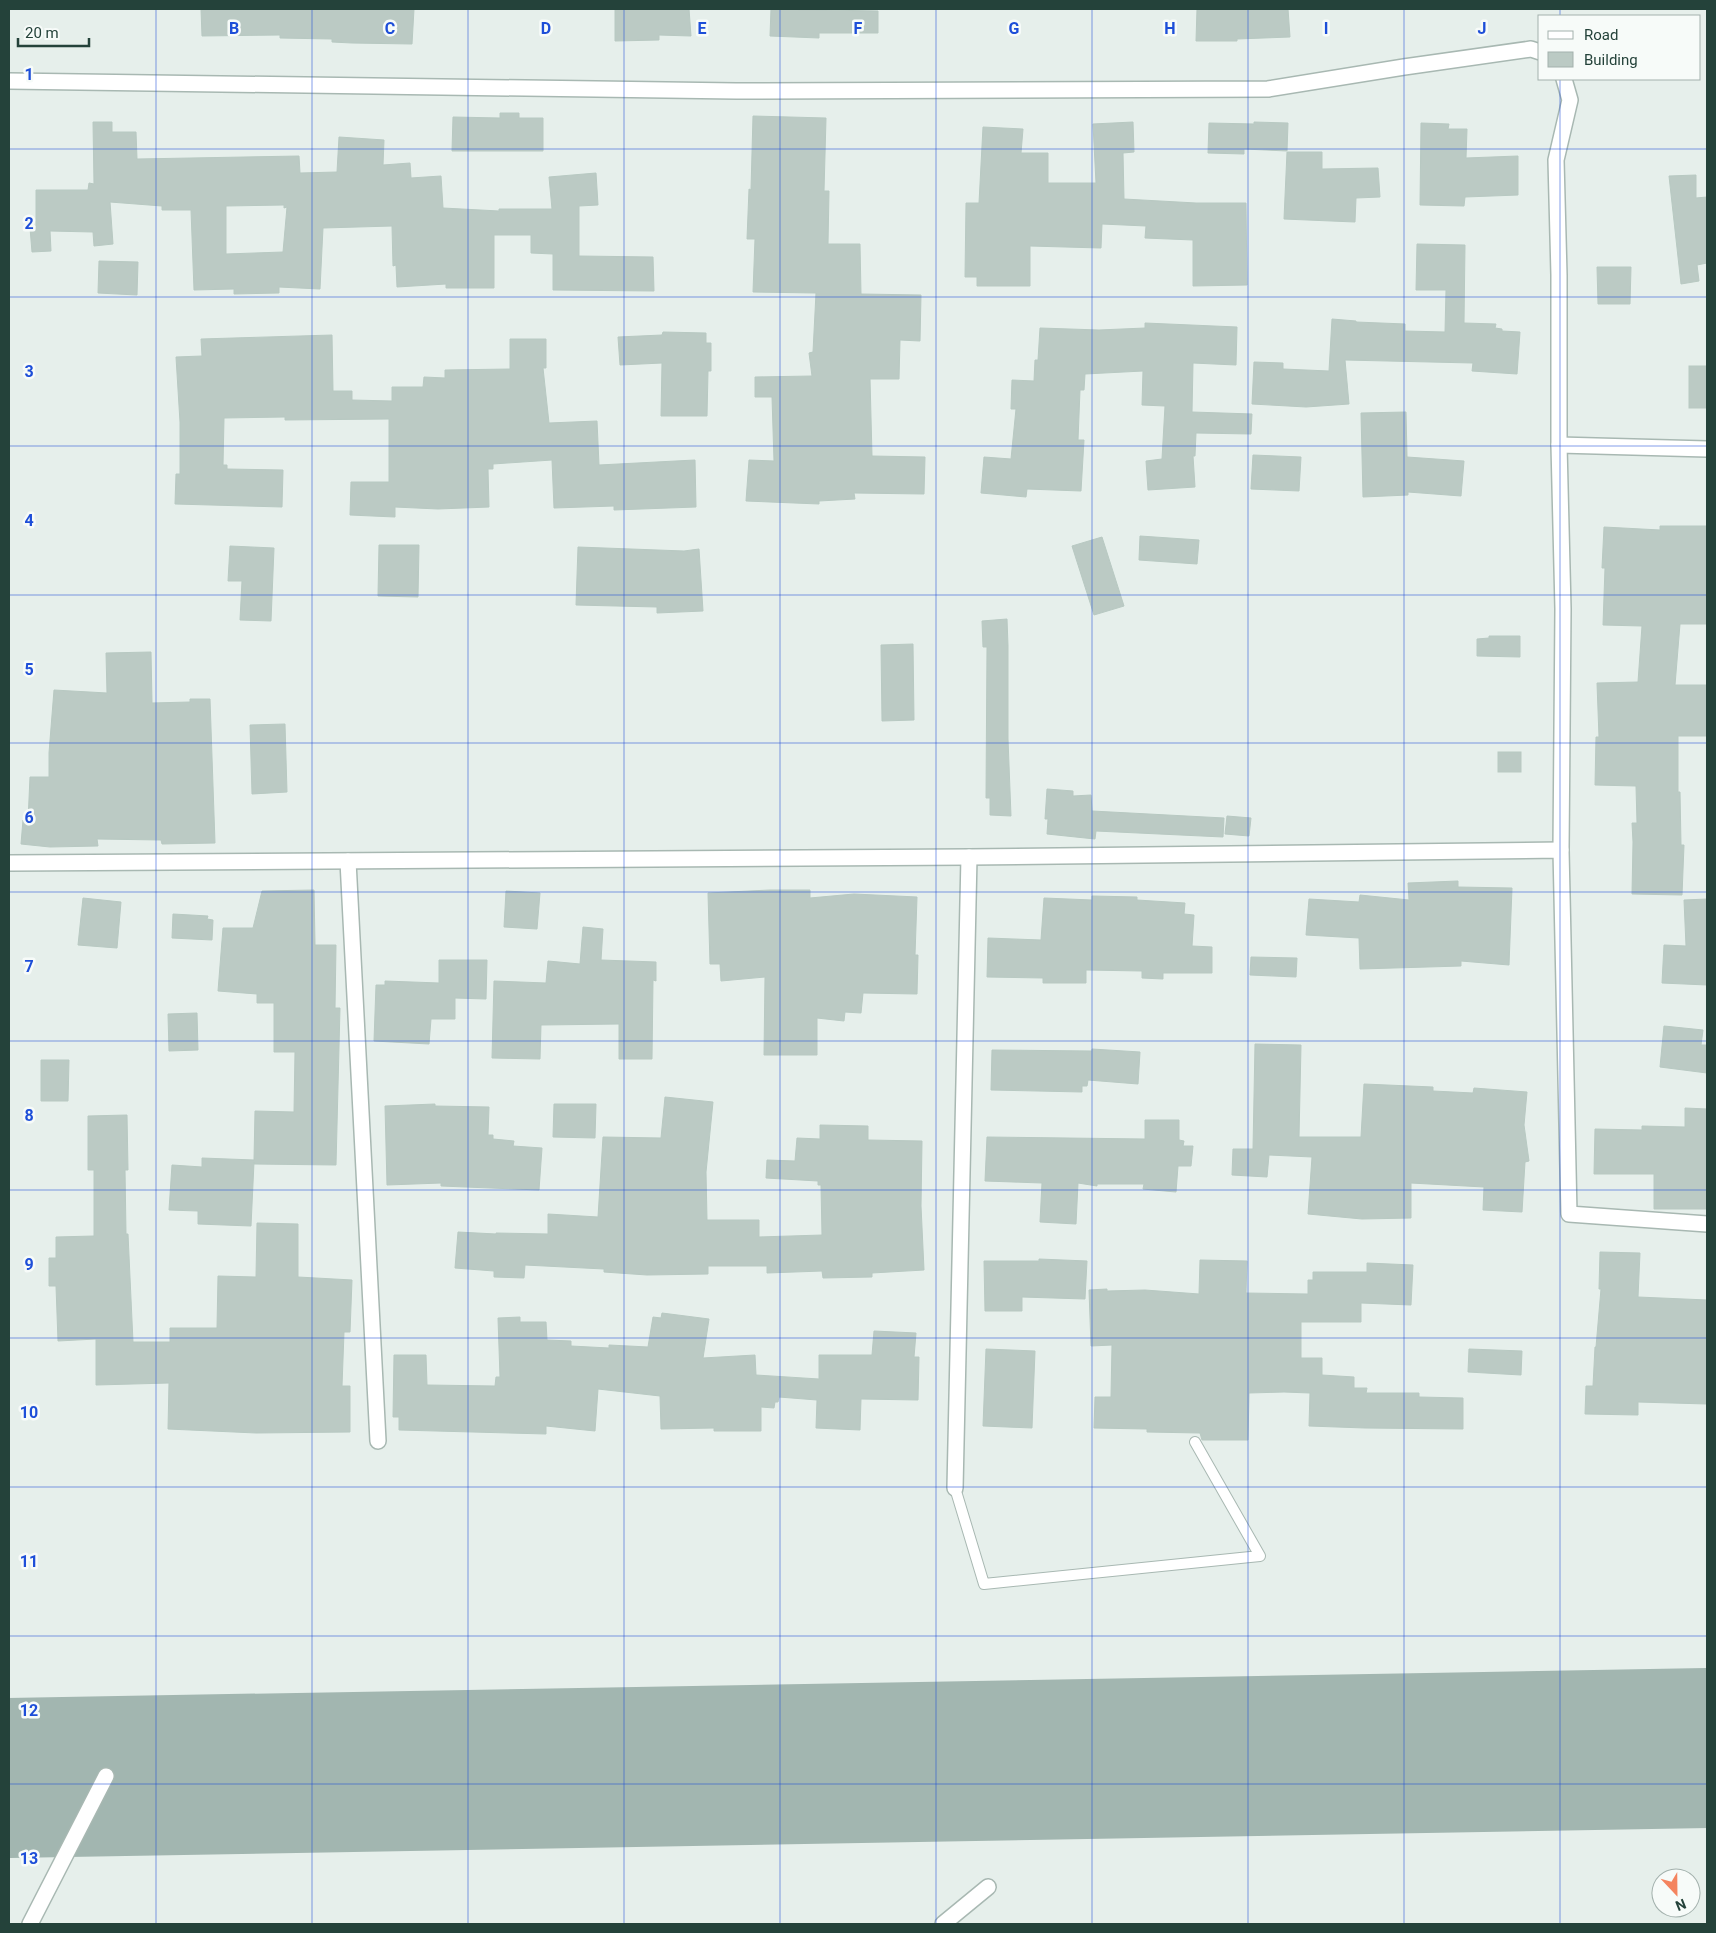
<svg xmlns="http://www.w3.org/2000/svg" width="1716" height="1933" font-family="Roboto,sans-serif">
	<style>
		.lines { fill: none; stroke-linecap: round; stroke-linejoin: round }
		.runway { stroke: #a2b6b0; stroke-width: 160 }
		.building { fill: #bbcac4; stroke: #b8c9c2; fill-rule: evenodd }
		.service-casing { stroke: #a8b8b2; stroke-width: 12 }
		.minor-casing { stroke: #a8b8b2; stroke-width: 18 }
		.service { stroke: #fff; stroke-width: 10 }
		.minor { stroke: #fff; stroke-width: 15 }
		.grid { fill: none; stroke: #1d4ed8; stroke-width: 1; stroke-opacity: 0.55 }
		.grid-label { font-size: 16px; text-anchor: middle; font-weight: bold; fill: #1d4ed8; stroke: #f7fbf9; stroke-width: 5; stroke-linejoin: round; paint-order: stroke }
	</style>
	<rect width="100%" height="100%" fill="#e6efeb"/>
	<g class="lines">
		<!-- runway -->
		<path class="runway" d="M9,1778L1707,1748"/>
	</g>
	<!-- building -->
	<g class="building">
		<path d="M201,9H414L412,44L352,43L332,42V39L280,38V35L202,36Z"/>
		<path d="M615,9H689L691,36L659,35V40L615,41Z"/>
		<path d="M771,9L878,11V33H819V38L770,36Z"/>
		<path d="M1197,9H1288L1290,37L1237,39V41H1196Z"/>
		<path d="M500,113H519V118H543V151H452L453,117L500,118Z"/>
		<path d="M753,116L826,118L824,191H829L828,244H860L861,294L921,295L920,341L900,340L899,379H870L872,456L925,457L924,494L854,493L855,499L819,501V504L746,501L749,460L774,461L772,397H755V377L812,376L809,353L813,352L816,293L753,292L755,239H747L749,189L751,190Z"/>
		<path d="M93,122H112V132H136L137,159L299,156L300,173L337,172L339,137L384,140L383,165L410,163L411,178L441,176L443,208L499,211V209H552L549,177L596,173L598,205L579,206V256L653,257L654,291L553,290V254L531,253V235H494V288H446V284L397,287L396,265L393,266L392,226L323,228L320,289L279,287V293L234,294V289L194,290L191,210H162V206L110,202L113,244L94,246L93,232L50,231L51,251L32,252L30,228H36V190H88L89,183L94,184ZM284,205V208L287,207L283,252L226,254V206Z"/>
		<path d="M1133,122L1134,152L1123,153L1124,199L1196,203H1246L1247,285L1193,286V240L1145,238L1146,226L1102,224L1101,248L1030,246V286H977V277H965L966,203H979L983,127L1023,129L1021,153H1048V183H1096L1093,124Z"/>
		<path d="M1254,122L1288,123L1287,151L1244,149V154L1208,153L1209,123L1254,124Z"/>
		<path d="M1421,123L1449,124L1448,129H1467L1466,158L1518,156V195L1465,197L1464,206L1420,205Z"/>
		<path d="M1287,152H1322V169L1378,168L1380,197L1356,198L1355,222L1284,219Z"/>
		<path d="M1696,175V198L1707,197V263L1697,265L1699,281L1681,284L1669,176Z"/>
		<path d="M1417,244L1465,245L1464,323L1496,324L1495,328L1502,329V331L1520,332L1517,374L1472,371L1473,363L1345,360L1349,404L1306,407L1252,404L1254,362L1283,363V369L1329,371L1332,319L1356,321V322L1405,324V331L1445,332L1446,290H1416Z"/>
		<path d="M99,261L138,262L137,295L98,293Z"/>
		<path d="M1597,267H1631L1630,304H1598Z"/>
		<path d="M1145,323L1237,327L1236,365L1193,363L1192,412L1252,414L1251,434L1196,433L1195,456H1193L1195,487L1148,490L1146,461L1162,459L1165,406L1142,405L1143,371L1085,374L1084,390H1080L1078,440H1084L1081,491L1027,489L1026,497L981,493L984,457L1011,459L1016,409H1011L1012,380L1034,381L1035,360H1038L1040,328L1099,330L1145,328Z"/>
		<path d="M663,332L706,333V343H711V371H708L707,416H661L662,363L620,365L618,337L662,335Z"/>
		<path d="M332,335L333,391H352V400L392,401V387H423L424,377L445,378V370L510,369V339H546V368H543L549,423L597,421L599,465L695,460L696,507L614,510V506L554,508L552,460L493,464V469H488L489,507L438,509L395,507V517L350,515L351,482H389V419L285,420V417L224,418L223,465H227V469L283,470L282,507L175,504L176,474H180V422L176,357L202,356L201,339Z"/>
		<rect x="1689" y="366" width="18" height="42"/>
		<path d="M1406,412L1407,457L1464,461L1461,496L1408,492V495L1363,497L1361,413Z"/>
		<path d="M1253,455L1301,457L1299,491L1251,489Z"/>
		<path d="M1660,526H1707V624H1680L1675,685H1707V736H1678V792H1680L1681,845H1684L1682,895L1632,894L1633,842L1632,823H1637L1636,786L1595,785L1596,737H1599L1597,683L1638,682L1642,626L1603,625L1605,568H1602L1604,527L1660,530Z"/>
		<path d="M1140,536L1199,540L1197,564L1139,560Z"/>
		<path d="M1102,537L1124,606L1094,615L1072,546Z"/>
		<path d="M379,545H419L418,597L378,596Z"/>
		<path d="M230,546L274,548L271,621L240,620L242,581H228Z"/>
		<path d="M578,547L684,551L699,549L703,611L657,613V607L576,605Z"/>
		<path d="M1007,619L1008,646V739L1011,816L990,815V798H986L987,647H983L982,621Z"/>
		<path d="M1489,636H1520V657L1477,656V639L1489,638Z"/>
		<path d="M913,644L914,720L882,721L881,645Z"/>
		<path d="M151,652L152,703L190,702V699H210L215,843L162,844L161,840L97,839L98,846L50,847L21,844L23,820L28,821L30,777H49V753L54,690L107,693L106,653Z"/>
		<path d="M285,724L287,792L252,794L250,725Z"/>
		<rect x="1498" y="752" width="23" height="20"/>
		<path d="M1047,789L1073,791V796L1091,795L1092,811L1224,818L1223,837L1096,831L1095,839L1047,834L1048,819H1045Z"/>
		<path d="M1227,816L1251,818L1249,836L1225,834Z"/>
		<path d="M1458,881V887L1512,888L1509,965L1461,961V966L1360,969L1359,938L1306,935L1309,899L1359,902L1360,895L1409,900L1408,883Z"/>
		<path d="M314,890L315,945H336L335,1008H340L336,1165L254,1164V1162L251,1226L198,1224V1211L169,1210L172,1165L202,1167V1158L254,1160L255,1111L294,1112L295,1052H274V1003H257V994L218,991L223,928H253L262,891Z"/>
		<path d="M770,890H810V898L854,894L917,897L915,955H918L917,994L863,993L861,1013L845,1012L844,1021L817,1018V1055H764L765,977L721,981L720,964H710L708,893Z"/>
		<path d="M506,891L540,893L537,929L504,927Z"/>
		<path d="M1092,896L1137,897V900L1185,903L1184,914L1194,915L1192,946L1212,947V973H1163V979L1142,978V971L1086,970V983H1043V978L987,977L988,938L1041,940L1044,898L1092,900Z"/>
		<path d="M83,898L121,902L117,948L78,945Z"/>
		<path d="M1707,899V985L1662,983L1664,945L1686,946L1684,900Z"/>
		<path d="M173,914L208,916L207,919L213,920L212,940L172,938Z"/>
		<path d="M583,927L603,929L601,960L656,962V981L653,980L652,1059H619V1024L541,1025L540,1059L492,1058L494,981L546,983L548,961L580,964Z"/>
		<path d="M1251,957L1297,958L1296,977L1250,975Z"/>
		<path d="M439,960H487L486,999L455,998V1019H431L429,1044L374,1041L376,985H385V981L439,983Z"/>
		<path d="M197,1013L198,1050L169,1051L168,1014Z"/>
		<path d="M1664,1026L1703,1030L1701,1045H1707V1073L1660,1067Z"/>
		<path d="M1255,1044L1301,1045L1299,1137H1361L1364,1084L1433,1087V1091L1473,1093L1474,1088L1527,1092L1524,1125L1529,1161L1525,1162L1522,1212L1483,1210L1484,1187L1411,1183V1218L1362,1219L1308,1214L1312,1157L1269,1155L1267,1177L1232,1175L1233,1149H1253Z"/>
		<path d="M1092,1049L1140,1052L1138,1084L1088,1080L1087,1086H1082V1092L991,1090L992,1050L1092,1051Z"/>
		<path d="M41,1060H69L68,1101H41Z"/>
		<path d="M665,1097L713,1102L706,1172L707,1220H759V1237L822,1235L821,1185H818V1181L766,1178L767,1160L795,1161L797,1138L820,1139V1125L868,1126V1140L922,1141L921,1206L924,1270L872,1273V1277L823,1278L822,1271L767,1273V1266H708V1274L647,1275L604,1272V1269L525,1265L524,1278L494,1277V1271L455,1268L458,1232L496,1234V1233L548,1234V1214L598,1217L603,1137L661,1138Z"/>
		<path d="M435,1104V1106L489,1107L488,1135H493V1139L514,1141L513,1146L542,1148L539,1190L441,1186V1183L387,1185L385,1106Z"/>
		<path d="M554,1104H596L595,1138L553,1137Z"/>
		<path d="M1685,1108L1707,1109V1209H1654V1174H1594L1595,1129L1642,1130V1126L1685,1127Z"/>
		<path d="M127,1115L128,1170H125L126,1234H128L133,1342H170V1328H217L218,1276L256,1277L257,1223L298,1224V1277L352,1280L350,1332H344L342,1386H350V1432L256,1433L168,1429L169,1383L96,1385V1339L58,1341L56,1286H49V1258H56V1237L94,1236V1170H88V1116Z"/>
		<path d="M1145,1120H1179V1140L1184,1141L1183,1146H1193L1191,1166H1178L1176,1192L1143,1189L1144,1184H1097V1186L1078,1183L1076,1224L1040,1222L1042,1183L985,1181L987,1137L1145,1139Z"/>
		<path d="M1600,1252L1640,1253L1638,1297L1707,1300V1404L1638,1402V1415L1585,1414L1586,1386H1593L1595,1347H1596L1601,1289H1599Z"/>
		<path d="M1039,1259L1087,1261L1085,1299L1022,1297V1311H985L984,1261H1039Z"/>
		<path d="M1200,1260L1247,1261L1246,1293L1308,1294V1280H1313V1272H1367V1263L1413,1265L1411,1305L1361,1303V1322H1301V1358H1322V1375L1354,1377V1388H1367L1366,1393H1419V1397L1463,1398V1429L1365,1428L1309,1426L1310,1393L1284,1392L1249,1393L1248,1440H1202L1200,1433L1147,1432V1429L1094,1428L1095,1397H1111L1112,1345L1091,1346L1089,1290L1107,1289V1291L1145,1290L1199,1294Z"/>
		<path d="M662,1313L709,1319L703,1358L755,1355L756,1375L819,1379V1355H872L874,1331L916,1333L914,1357H919L918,1400L861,1399L860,1430L816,1428L817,1400L779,1397L778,1402H775L774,1408L761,1407V1431H714V1428L661,1429L660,1396L598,1389L595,1431L546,1426V1434L399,1430V1417H393L394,1355H426L427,1385L495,1386L496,1377H500L498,1318L520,1317V1322H546L547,1340L571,1341V1346L609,1348V1345L648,1347L653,1317L661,1318Z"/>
		<path d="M986,1349L1035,1351L1032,1428L983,1426Z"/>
		<path d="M1469,1349L1522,1351L1521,1375L1468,1372Z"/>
	</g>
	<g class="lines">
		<!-- service casing -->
		<g class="service-casing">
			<path id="service" d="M955,1488L984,1584L1260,1556L1195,1442"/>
		</g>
		<!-- minor casing -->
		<g class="minor-casing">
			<g id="minor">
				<path d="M9,81L736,91L1268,89L1404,67L1531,49L1540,52"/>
				<path d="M1559,445L1707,449"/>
				<path d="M1561,850L1563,609L1559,445V275L1556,160L1570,100L1564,79"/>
				<path d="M348,861L378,1441"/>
				<path d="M9,863L969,857L1561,850L1569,1214L1707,1224"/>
				<path d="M955,1488L969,857"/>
				<path d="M30,1924L106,1776"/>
				<path d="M943,1924L988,1887"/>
			</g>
		</g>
		<!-- service -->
		<use href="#service" class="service"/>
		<!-- minor -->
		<use href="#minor" class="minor"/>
	</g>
	<!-- grid -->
	<path class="grid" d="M156,9V1924M312,9V1924M468,9V1924M624,9V1924M780,9V1924M936,9V1924M1092,9V1924M1248,9V1924M1404,9V1924M1560,9V16M1560,79V1924M9,149H1707M9,297H1707M9,446H1707M9,595H1707M9,743H1707M9,892H1707M9,1041H1707M9,1190H1707M9,1338H1707M9,1487H1707M9,1636H1707M9,1784H1707"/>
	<g class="grid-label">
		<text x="234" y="34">B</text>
		<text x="390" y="34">C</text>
		<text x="546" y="34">D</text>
		<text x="702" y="34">E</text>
		<text x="858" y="34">F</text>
		<text x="1014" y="34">G</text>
		<text x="1170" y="34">H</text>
		<text x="1326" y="34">I</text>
		<text x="1482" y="34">J</text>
		<text x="29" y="80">1</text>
		<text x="29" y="229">2</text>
		<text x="29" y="377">3</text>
		<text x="29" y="526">4</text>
		<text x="29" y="675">5</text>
		<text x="29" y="823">6</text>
		<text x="29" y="972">7</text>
		<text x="29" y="1121">8</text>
		<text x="29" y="1270">9</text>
		<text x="29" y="1418">10</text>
		<text x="29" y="1567">11</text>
		<text x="29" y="1716">12</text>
		<text x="29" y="1864">13</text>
	</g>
	<!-- border -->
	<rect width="1716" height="1933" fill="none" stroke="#24423a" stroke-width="20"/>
	<!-- legend -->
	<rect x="1538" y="15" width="162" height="65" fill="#f7fbf9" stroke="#a3b1ad"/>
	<rect x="1548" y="31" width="25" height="8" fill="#ffffff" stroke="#a3b1ad"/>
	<text x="1584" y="40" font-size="15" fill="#24423a">Road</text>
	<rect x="1548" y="52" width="25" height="15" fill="#bbcac4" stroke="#a3b1ad"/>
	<text x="1584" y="65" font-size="15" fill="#24423a">Building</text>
	<!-- north arrow -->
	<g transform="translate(1676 1893) rotate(158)"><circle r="24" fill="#f7fbf9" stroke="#a3b1ad"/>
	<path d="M0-4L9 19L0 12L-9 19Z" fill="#f4845f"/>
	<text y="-8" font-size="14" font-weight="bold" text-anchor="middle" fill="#24423a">N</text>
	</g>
	<!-- scale -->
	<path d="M18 38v8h71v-8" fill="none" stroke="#24423a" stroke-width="2.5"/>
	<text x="25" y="38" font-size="15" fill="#24423a" stroke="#f7fbf9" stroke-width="4" paint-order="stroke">20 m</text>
</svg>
